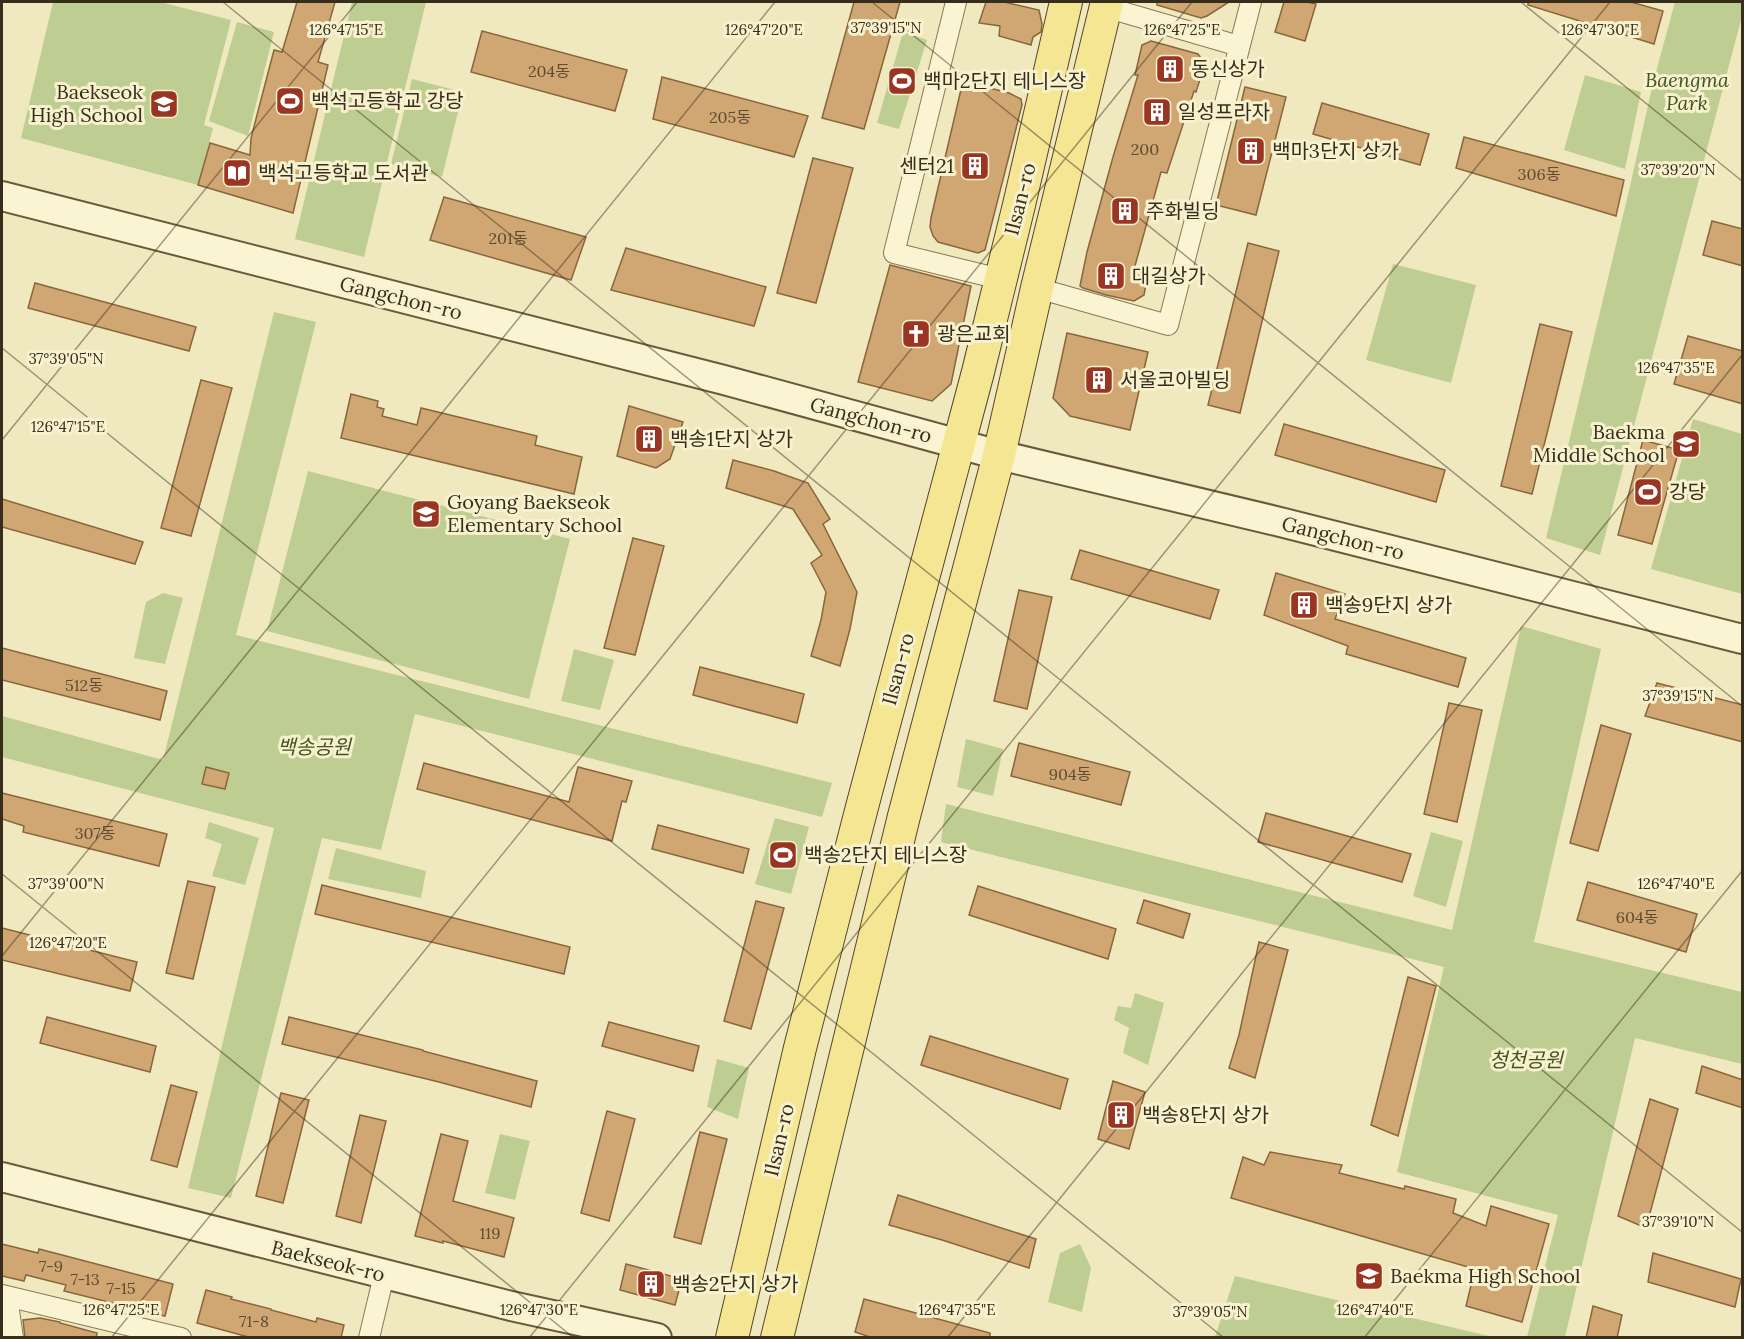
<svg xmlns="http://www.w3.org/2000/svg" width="1744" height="1339" font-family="Lora,'Noto Sans KR',serif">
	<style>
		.green { fill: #bece92 }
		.building { fill: #d0a773; stroke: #89663b; stroke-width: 1.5 }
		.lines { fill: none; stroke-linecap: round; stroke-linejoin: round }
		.street-casing { stroke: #897956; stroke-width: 22 }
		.secondary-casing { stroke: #6a593a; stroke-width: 32 }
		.primary-casing { stroke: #56462b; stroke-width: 34 }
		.street { stroke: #faf4d2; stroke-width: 20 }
		.secondary { stroke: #faf4d2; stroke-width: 28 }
		.primary { stroke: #f5e694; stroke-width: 32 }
		.ticks { fill: none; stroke: #372d1c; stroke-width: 1.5; stroke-opacity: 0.45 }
		.labels { text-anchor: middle; stroke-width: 6; stroke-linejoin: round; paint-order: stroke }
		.number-label { font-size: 16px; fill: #5d4c32 }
		.poi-label { font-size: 20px; fill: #372d1c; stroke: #f7f1ce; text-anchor: start }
		.park-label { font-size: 20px; font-style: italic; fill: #405521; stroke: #f7f1ce }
		.street-label { font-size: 20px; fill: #372d1c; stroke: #f7f1ce }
		.ticks-label { font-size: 15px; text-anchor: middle; fill: #372d1c; stroke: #f7f1ce; stroke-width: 6; stroke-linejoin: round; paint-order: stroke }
	</style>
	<rect width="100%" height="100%" fill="#f0e8be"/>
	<!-- green -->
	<g class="green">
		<path d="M53,2H160L231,20L204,125L213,128L198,185L21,138Z"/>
		<path d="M352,2H426L364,257L295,239Z"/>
		<path d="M1675,2H1742V16L1600,555L1546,538L1631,182L1653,83Z"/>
		<path d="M237,22L274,32L248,136L209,121Z"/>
		<path d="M903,32L927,40L899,129L877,123Z"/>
		<path d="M1585,75L1641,92L1625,169L1564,150Z"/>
		<path d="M412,79L463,92L442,177L391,164Z"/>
		<path d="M1393,264L1476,285L1451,383L1366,360Z"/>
		<path d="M274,312L316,322L236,635L832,783L822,817L415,714L381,850L322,838L231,1198L188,1188L274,828L2,757V716L163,760Z"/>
		<path d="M1693,419L1742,434V594L1651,569Z"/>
		<path d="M308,471L570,539L529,699L267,631Z"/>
		<path d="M163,593L183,598L165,664L134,658L146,602Z"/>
		<path d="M1521,626L1601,649L1534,942L1742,992V1064L1635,1038L1565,1337H1527L1558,1215L1397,1172L1444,967L941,842L946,804L1452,930Z"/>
		<path d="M574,649L614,660L600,710L561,701Z"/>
		<path d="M966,739L1003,749L993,796L957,787Z"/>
		<path d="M775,818L809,827L791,894L755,884Z"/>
		<path d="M209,822L259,838L245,885L212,876L222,844L205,838Z"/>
		<path d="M1431,832L1463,841L1446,907L1413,896Z"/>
		<path d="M336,848L426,871L421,898L328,879Z"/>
		<path d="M1135,993L1164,1003L1148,1065L1123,1053L1129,1028L1114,1020L1118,1006L1131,1008Z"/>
		<path d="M717,1059L749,1068L738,1119L707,1107Z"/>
		<path d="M500,1134L530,1141L515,1200L485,1193Z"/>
		<path d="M1080,1244L1091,1268L1082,1312L1048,1302L1060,1253Z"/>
		<path d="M1235,1276L1493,1337H1215Z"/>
	</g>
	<!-- building -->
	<g class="building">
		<path d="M297,2H335L318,62L328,65L293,213L198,185L210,143L250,155L251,138L274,50L282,52Z"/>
		<path d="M854,2H900L864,129L822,118Z"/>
		<path d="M986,2H1004L1039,10L1042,24L1041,32L1033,37L1031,45L999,36L1000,26L979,23Z"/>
		<path d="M1157,2H1229L1207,16L1201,18L1157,5Z"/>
		<path d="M1284,2H1307L1316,4L1305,41L1275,32Z"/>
		<path d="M1528,2H1631L1663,11L1654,44L1528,5Z"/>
		<path d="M482,31L627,70L615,111L471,72Z"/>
		<path d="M1151,41L1198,54L1205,64L1196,92L1194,91L1167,173L1161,172L1133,273L1147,279L1144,295L1134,301L1106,295L1083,288L1080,286L1087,252L1113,157L1138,75H1135L1142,45Z"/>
		<path d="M662,77L808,116L794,157L653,119Z"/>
		<path d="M963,81L1009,93L1021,99L1022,105L985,250L978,253L938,242L933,236L930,227L931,218Z"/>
		<path d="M1245,87L1286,97L1256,215L1216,205Z"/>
		<path d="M1322,103L1429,134L1420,165L1313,134Z"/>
		<path d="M1464,137L1624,180L1616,216L1456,168Z"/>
		<path d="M813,158L853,168L816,303L777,293Z"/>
		<path d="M444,197L586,237L571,280L430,240Z"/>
		<path d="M1712,221L1743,229V266L1703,255Z"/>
		<path d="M1248,243L1279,251L1240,413L1208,405Z"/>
		<path d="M626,248L766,287L754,326L611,290Z"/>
		<path d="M890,265L971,286L951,384L932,401L858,382Z"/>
		<path d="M35,283L196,327L189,351L28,308Z"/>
		<path d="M1540,324L1572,332L1532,494L1501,486Z"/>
		<path d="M1067,333L1148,352L1130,430L1070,416L1053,398Z"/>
		<path d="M1688,336L1743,351V404L1674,384Z"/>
		<path d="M201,380L232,388L191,536L161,528Z"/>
		<path d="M351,394L378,401L377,407L384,409L382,416L417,425L421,408L537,436L535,445L582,457L574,494L341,438Z"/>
		<path d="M629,406L683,422L670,459L656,468L617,456Z"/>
		<path d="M1284,424L1445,470L1436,502L1275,455Z"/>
		<path d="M1643,440L1679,450L1652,544L1618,535Z"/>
		<path d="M733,460L774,471L808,483L830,519L823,524L857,592L850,629L840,666L811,656L821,620L826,592L811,563L822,555L793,509L726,488Z"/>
		<path d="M2,499L143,542L135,564L2,527Z"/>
		<path d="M633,538L664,546L635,655L604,648Z"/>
		<path d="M1080,550L1219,590L1210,619L1071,579Z"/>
		<path d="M1276,573L1345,594L1335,619L1466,658L1458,687L1346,654L1348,646L1264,615Z"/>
		<path d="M1019,590L1052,597L1027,709L994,701Z"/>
		<path d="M2,648L167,691L160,720L2,680Z"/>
		<path d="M700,667L804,694L797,723L693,695Z"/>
		<path d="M1657,683L1743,705V742L1645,716Z"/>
		<path d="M1449,703L1482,710L1457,822L1424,814Z"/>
		<path d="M1601,725L1631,734L1598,851L1570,843Z"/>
		<path d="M1019,743L1130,772L1121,805L1011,776Z"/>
		<path d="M424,763L569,802L578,767L632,781L626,802L622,801L612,841L417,789Z"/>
		<path d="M206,767L229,773L225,789L202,784Z"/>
		<path d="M2,793L167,834L159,866L23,832L24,826L2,819Z"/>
		<path d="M1266,813L1411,854L1402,882L1258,842Z"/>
		<path d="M658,825L749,849L743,873L652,849Z"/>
		<path d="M188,881L215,887L193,979L166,973Z"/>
		<path d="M1588,882L1697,914L1686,952L1577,920Z"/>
		<path d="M322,885L570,947L564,974L315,914Z"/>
		<path d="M978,886L1116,929L1108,959L969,915Z"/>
		<path d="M1144,900L1190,914L1183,938L1137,923Z"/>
		<path d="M756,901L784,908L751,1029L724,1021Z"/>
		<path d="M2,928L137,962L130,991L2,960Z"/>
		<path d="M1259,942L1288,950L1255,1078L1229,1068L1239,1035Z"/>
		<path d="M1408,977L1436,986L1398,1136L1371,1125Z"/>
		<path d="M47,1017L156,1046L150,1072L40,1043Z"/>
		<path d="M289,1017L423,1050V1051L537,1081L531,1107L439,1082L282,1044Z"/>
		<path d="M609,1022L699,1046L693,1071L602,1046Z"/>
		<path d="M930,1036L1068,1079L1060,1109L921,1065Z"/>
		<path d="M1702,1066L1743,1080V1108L1696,1093Z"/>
		<path d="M1113,1081L1145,1092L1129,1149L1098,1139Z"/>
		<path d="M171,1085L197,1092L177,1167L151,1160Z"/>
		<path d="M281,1093L309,1100L283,1203L256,1196Z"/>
		<path d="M1650,1099L1678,1109L1646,1228L1618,1216Z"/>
		<path d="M607,1111L635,1119L609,1221L581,1213Z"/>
		<path d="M360,1115L386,1121L361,1223L336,1216Z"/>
		<path d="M700,1132L727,1139L701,1244L674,1237Z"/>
		<path d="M441,1134L468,1141L453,1201L514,1218L504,1257L443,1241V1243L415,1236Z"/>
		<path d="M1270,1152L1342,1165L1339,1173L1404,1189L1405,1186L1456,1199L1453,1213L1486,1226L1491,1206L1549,1224L1522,1322L1466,1306L1475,1269L1231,1198L1243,1157L1264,1165Z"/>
		<path d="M898,1195L1036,1239L1029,1268L942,1240L889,1225Z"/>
		<path d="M2,1244L38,1253L39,1249L173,1284L165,1316L64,1291L66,1285L26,1275L24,1281L2,1276Z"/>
		<path d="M1653,1253L1741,1279L1735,1307L1648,1282Z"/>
		<path d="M626,1264L682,1279L675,1305L620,1290Z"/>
		<path d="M206,1290L232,1297L231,1299L271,1309V1310L316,1322L317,1318L344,1325L341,1338H252L197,1323Z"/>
		<path d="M864,1299L990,1333V1338H873L855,1332Z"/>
		<path d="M1593,1306L1622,1315L1617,1338H1586Z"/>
		<path d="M40,1318L60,1322V1323L97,1333L96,1338H25L23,1320Z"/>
	</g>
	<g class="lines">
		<!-- street casing -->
		<g class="street-casing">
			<g id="street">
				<path d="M956,2L894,253L1000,279"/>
				<path d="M1105,7L1239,46"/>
				<path d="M1037,288L1168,325L1251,2"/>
				<path d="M2,1295L181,1338"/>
				<path d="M7,1297L13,1338"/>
				<path d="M369,1338L384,1275"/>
			</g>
		</g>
		<!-- secondary casing -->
		<g class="secondary-casing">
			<g id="secondary">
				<path d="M2,196L724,380L999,455L1276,521L1742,639"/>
				<path d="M2,1177L511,1306L657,1338"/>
			</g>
		</g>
		<!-- primary casing -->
		<g class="primary-casing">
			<g id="primary">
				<path d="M732,1338L800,1048L862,807L978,372L1019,205L1066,2"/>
				<path d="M777,1338L904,816L999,455L1037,288L1107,2"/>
			</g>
		</g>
		<!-- street -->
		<use href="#street" class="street"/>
		<!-- secondary -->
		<use href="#secondary" class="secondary"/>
		<!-- primary -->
		<use href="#primary" class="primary"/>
	</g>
	<!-- ticks -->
	<path class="ticks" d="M223,2L1742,1232M872,2L1742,706M1521,2L1742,181M2,348L1224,1338M2,440L357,2M2,874L574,1338M2,956L775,2M111,1338L1192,2M529,1338L1610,2M947,1338L1742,355M1364,1338L1742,871"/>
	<!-- icons -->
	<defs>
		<g id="building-square" transform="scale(1.5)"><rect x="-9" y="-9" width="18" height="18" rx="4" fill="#9a3524" stroke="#f7f1ce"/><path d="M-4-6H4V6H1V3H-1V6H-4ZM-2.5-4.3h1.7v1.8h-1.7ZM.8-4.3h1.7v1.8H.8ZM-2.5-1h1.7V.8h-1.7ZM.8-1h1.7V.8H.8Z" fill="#fff"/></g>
		<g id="stadium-square" transform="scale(1.5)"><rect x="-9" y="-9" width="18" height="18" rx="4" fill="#9a3524" stroke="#f7f1ce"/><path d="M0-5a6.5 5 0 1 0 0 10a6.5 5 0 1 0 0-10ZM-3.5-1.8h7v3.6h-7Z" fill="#fff"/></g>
		<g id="school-square" transform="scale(1.5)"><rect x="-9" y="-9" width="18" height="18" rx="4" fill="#9a3524" stroke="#f7f1ce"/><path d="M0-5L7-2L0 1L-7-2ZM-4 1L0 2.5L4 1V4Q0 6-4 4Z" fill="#fff"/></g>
		<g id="library-square" transform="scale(1.5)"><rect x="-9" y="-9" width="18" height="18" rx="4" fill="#9a3524" stroke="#f7f1ce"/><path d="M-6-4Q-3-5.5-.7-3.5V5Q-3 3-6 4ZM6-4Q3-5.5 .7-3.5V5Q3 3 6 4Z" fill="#fff"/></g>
		<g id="church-square" transform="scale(1.5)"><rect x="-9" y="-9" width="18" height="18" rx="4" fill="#9a3524" stroke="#f7f1ce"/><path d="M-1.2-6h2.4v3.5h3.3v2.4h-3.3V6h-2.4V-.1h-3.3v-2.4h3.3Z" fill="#fff"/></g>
	</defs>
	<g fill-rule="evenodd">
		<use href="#building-square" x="1170" y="69"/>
		<use href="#stadium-square" x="902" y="81"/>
		<use href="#stadium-square" x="290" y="101"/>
		<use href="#school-square" x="164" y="104"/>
		<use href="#building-square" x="1157" y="112"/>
		<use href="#building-square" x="1251" y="151"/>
		<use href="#building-square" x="975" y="166"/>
		<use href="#library-square" x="237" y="173"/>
		<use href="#building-square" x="1125" y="211"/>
		<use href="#building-square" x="1111" y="276"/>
		<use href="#church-square" x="916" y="334"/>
		<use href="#building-square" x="1099" y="380"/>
		<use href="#building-square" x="649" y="439"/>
		<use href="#school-square" x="1686" y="444"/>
		<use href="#stadium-square" x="1648" y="492"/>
		<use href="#school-square" x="426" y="514"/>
		<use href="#building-square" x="1304" y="605"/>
		<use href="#stadium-square" x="783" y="855"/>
		<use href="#building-square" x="1121" y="1115"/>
		<use href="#school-square" x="1369" y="1276"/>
		<use href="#building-square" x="651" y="1284"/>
	</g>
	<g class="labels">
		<!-- number labels -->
		<g class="number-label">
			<text x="549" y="77">204동</text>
			<text x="730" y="123">205동</text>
			<text x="1145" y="155">200</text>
			<text x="1539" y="180">306동</text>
			<text x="508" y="244">201동</text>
			<text x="84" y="691">512동</text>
			<text x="1070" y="780">904동</text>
			<text x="95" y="839">307동</text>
			<text x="1637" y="923">604동</text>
			<text x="490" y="1239">119</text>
			<text x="51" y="1272">7-9</text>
			<text x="85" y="1285">7-13</text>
			<text x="121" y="1294">7-15</text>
			<text x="254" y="1327">71-8</text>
		</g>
		<!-- poi labels -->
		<g class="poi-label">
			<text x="1191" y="76">동신상가</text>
			<text x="923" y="88">백마2단지 테니스장</text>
			<text x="143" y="99" text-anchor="end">Baekseok<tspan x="143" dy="23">High School</tspan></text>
			<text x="311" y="108">백석고등학교 강당</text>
			<text x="1178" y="119">일성프라자</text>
			<text x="1272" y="158">백마3단지 상가</text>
			<text x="954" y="173" text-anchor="end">센터21</text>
			<text x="258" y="180">백석고등학교 도서관</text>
			<text x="1146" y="218">주화빌딩</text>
			<text x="1132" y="283">대길상가</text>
			<text x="937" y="341">광은교회</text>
			<text x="1120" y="387">서울코아빌딩</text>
			<text x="1665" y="439" text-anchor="end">Baekma<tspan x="1665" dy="23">Middle School</tspan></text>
			<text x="670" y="446">백송1단지 상가</text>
			<text x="1669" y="499">강당</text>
			<text x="447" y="509">Goyang Baekseok<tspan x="447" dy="23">Elementary School</tspan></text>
			<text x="1325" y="612">백송9단지 상가</text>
			<text x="804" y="862">백송2단지 테니스장</text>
			<text x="1142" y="1122">백송8단지 상가</text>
			<text x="1390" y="1283">Baekma High School</text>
			<text x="672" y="1291">백송2단지 상가</text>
		</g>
		<!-- park labels -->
		<g class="park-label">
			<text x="1687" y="87">Baengma<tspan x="1687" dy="23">Park</tspan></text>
			<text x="314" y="754">백송공원</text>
			<text x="1526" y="1067">청천공원</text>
		</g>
		<!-- street labels -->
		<g class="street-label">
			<text transform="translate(1020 199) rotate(-76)" y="7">Ilsan-ro</text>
			<text transform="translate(401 298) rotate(14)" y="7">Gangchon-ro</text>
			<text transform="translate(871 420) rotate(15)" y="7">Gangchon-ro</text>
			<text transform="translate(1343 538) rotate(14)" y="7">Gangchon-ro</text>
			<text transform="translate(898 669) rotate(-75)" y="7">Ilsan-ro</text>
			<text transform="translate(779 1140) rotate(-77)" y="7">Ilsan-ro</text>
			<text transform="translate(328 1261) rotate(14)" y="7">Baekseok-ro</text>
		</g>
	</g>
	<g class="ticks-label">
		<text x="886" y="33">37°39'15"N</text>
		<text x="764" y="35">126°47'20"E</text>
		<text x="346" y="35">126°47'15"E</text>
		<text x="1182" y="35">126°47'25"E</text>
		<text x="1600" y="35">126°47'30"E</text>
		<text x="1678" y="175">37°39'20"N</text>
		<text x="66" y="364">37°39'05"N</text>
		<text x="1676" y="373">126°47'35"E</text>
		<text x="68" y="432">126°47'15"E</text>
		<text x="1678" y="701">37°39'15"N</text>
		<text x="66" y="889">37°39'00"N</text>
		<text x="1676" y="889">126°47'40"E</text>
		<text x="68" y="948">126°47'20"E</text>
		<text x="1678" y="1227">37°39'10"N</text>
		<text x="121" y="1315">126°47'25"E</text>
		<text x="539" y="1315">126°47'30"E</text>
		<text x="957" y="1315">126°47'35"E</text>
		<text x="1375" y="1315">126°47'40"E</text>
		<text x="1210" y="1317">37°39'05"N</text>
	</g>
	<!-- border -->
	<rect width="1744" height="1339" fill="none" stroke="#372d1c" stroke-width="6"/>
</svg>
